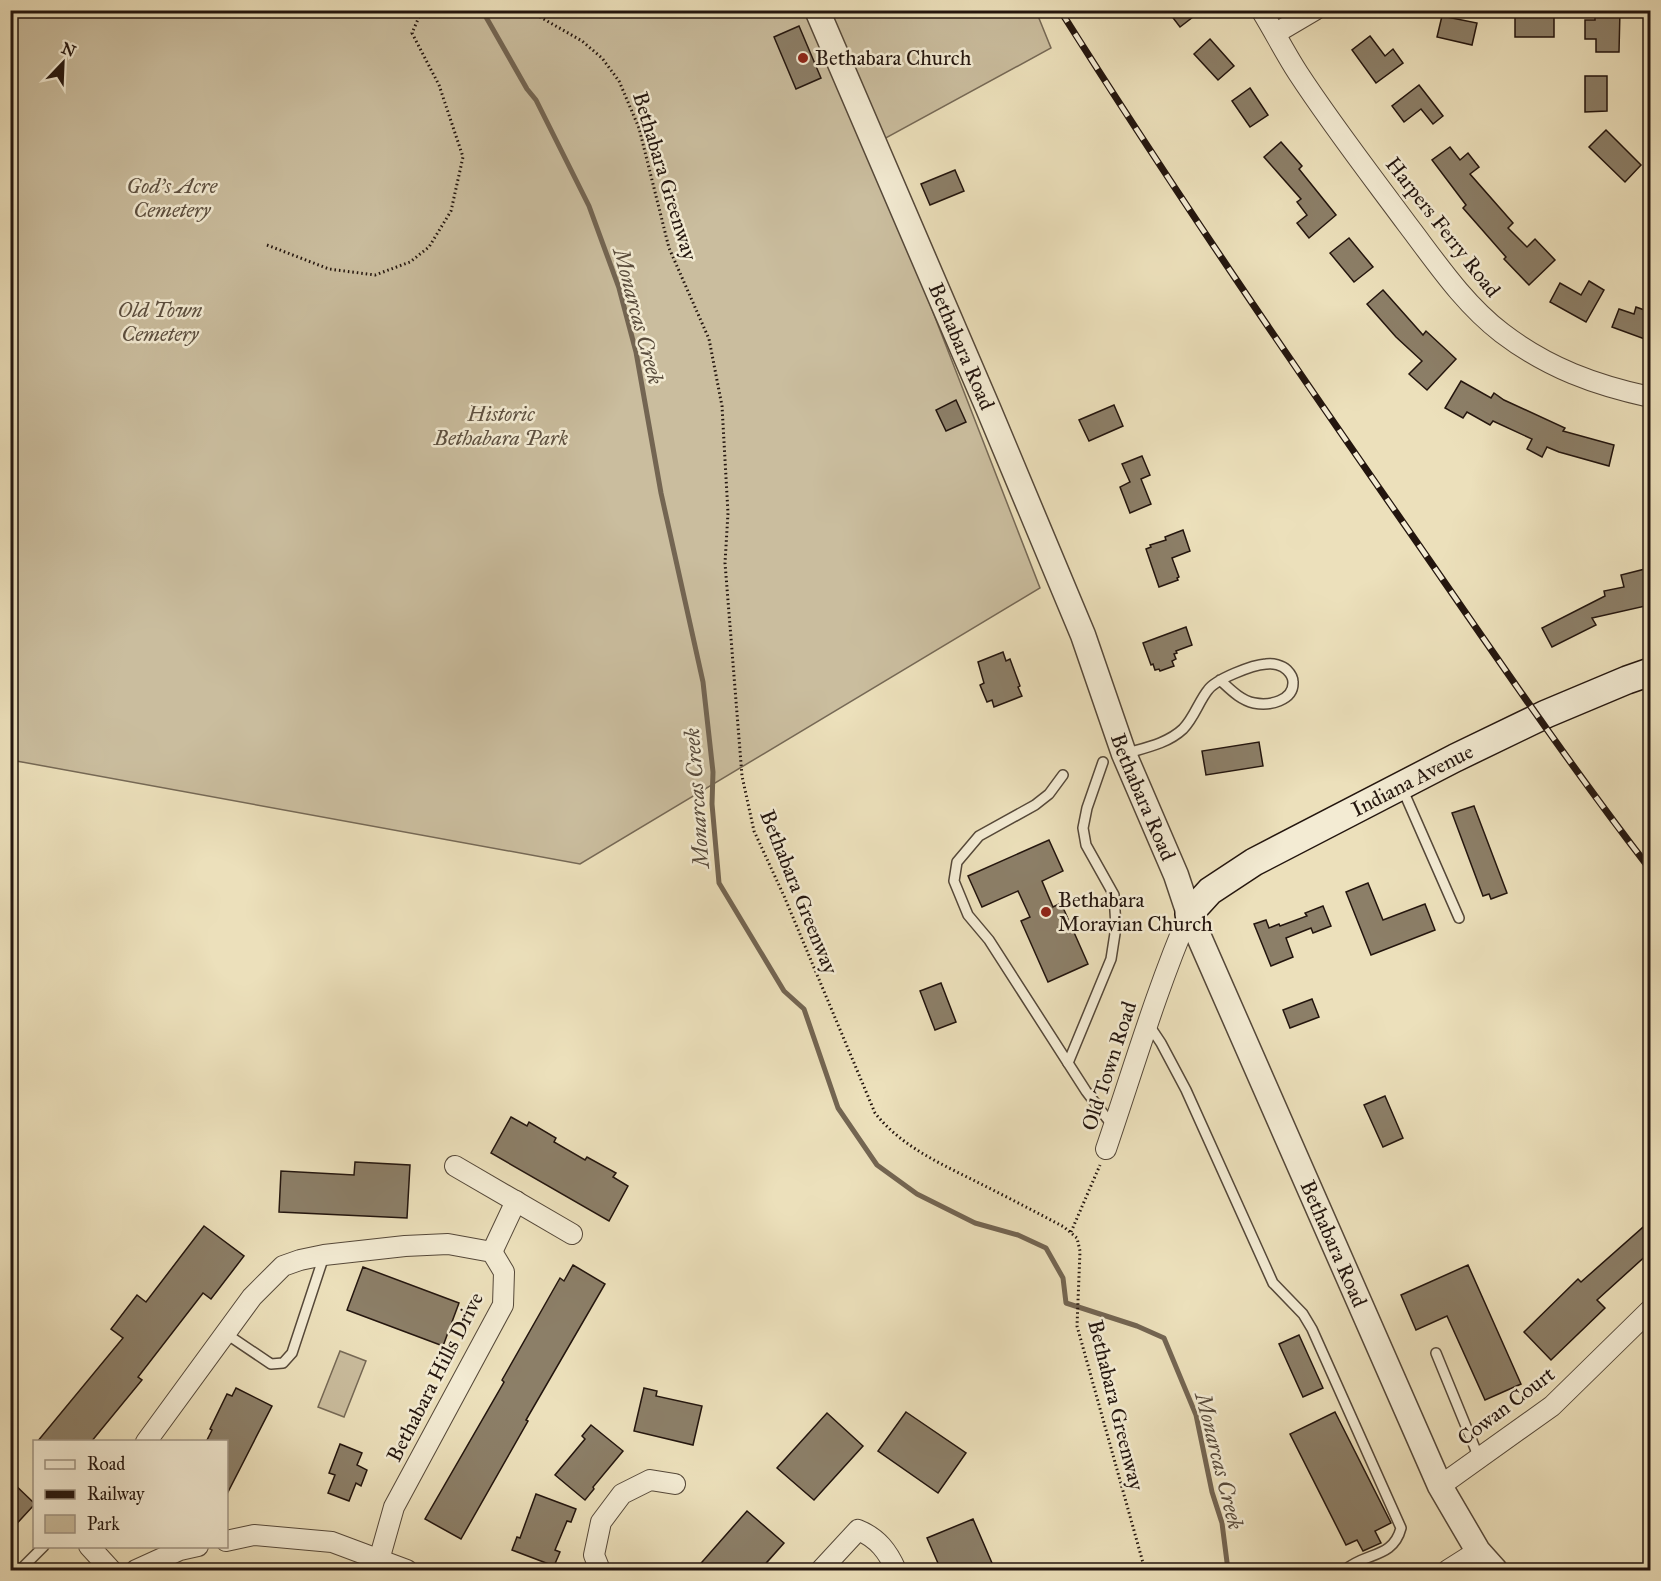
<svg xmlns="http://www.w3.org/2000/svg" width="1661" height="1581" font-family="'IM FELL Great Primer',serif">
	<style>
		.green { fill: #cabd9e; stroke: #766956; stroke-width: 1.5 }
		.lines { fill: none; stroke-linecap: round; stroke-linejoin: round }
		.stream { stroke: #736552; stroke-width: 5 }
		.building { fill: #8c7f68; stroke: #23150e; stroke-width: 1.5 }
		.service-casing { stroke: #554839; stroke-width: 12 }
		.minor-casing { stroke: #554839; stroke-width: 22 }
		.tertiary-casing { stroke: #554839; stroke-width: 27 }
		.secondary-casing { stroke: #23150e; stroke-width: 30 }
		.path { stroke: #23150e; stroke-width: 3; stroke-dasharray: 1.5 3; stroke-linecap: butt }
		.service { stroke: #f3ebd3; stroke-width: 9 }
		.minor { stroke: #f3ebd3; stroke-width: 20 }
		.tertiary { stroke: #f3ebd3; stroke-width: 24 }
		.secondary { stroke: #f3ebd3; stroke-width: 27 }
		.rail-casing { stroke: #23150e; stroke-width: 7 }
		.rail { stroke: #f3ebd3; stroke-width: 4.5; stroke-dasharray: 14; stroke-linecap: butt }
		.poi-dot { fill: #8f2418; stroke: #f3ebd3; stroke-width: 2 }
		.labels { text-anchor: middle; stroke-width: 5; stroke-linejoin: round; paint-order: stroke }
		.poi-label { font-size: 21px; fill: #23150e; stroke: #f3ebd3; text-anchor: start }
		.street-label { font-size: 21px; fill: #23150e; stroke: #f3ebd3 }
		.park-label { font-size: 21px; font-style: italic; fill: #5d5040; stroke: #f3ebd3 }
		.water-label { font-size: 22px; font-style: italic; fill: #584b3c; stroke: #f3ebd3 }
	</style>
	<rect width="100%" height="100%" fill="#ece0bb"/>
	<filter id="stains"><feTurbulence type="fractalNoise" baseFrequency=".00333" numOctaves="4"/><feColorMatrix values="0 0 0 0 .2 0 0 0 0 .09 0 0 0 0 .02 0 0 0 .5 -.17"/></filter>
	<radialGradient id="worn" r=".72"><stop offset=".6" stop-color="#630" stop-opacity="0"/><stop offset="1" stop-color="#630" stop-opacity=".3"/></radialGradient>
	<!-- green -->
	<g class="green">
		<path d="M10,11H1036L1051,48L869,147L1040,588L580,864L11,760Z"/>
		<path d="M340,1351L366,1361L344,1417L318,1407Z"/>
	</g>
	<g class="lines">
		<!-- stream -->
		<path class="stream" d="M482,10L527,89L536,100L589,206L619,288L636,352L661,493L703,682L713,772L712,804L719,883L784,991L804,1009L838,1108L877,1165L917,1194L975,1223L1018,1235L1046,1248L1063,1278L1066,1303L1137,1326L1164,1338L1196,1415L1212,1492L1222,1523L1228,1570"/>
	</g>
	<!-- building -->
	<g class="building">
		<path d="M1167,10H1202L1180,27Z"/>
		<path d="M1595,10H1620L1619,52H1596V39H1585V20H1595Z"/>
		<path d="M1515,13L1554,14V37H1515Z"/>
		<path d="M1442,16L1477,23L1472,45L1437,37Z"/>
		<path d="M799,26L821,78L796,89L774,37Z"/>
		<path d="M1370,36L1385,56L1393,49L1403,63L1376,83L1352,50Z"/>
		<path d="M1210,39L1234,66L1218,80L1194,54Z"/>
		<path d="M1585,76H1607V111L1585,112Z"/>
		<path d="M1419,85L1443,116L1433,124L1421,109L1404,122L1392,106Z"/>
		<path d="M1250,88L1268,115L1250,127L1232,101Z"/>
		<path d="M1606,130L1641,165L1625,182L1589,147Z"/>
		<path d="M1281,142L1302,166L1299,169L1336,215L1309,238L1297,223L1307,215L1297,202L1301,199L1264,157Z"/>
		<path d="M1450,147L1460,160L1468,153L1479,167L1470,174L1513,223L1508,228L1527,247L1535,239L1555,260L1529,285L1504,259L1506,257L1463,208L1466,205L1432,160Z"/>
		<path d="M955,170L964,191L930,205L921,184Z"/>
		<path d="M1349,238L1373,267L1354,282L1330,253Z"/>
		<path d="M1589,281L1604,290L1586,322L1550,302L1560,283L1581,295Z"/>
		<path d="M1383,290L1423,335L1426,331L1456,359L1427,390L1409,374L1422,361L1396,337L1367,304Z"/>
		<path d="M1636,307L1650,312V341L1612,327L1619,309L1634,314Z"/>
		<path d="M1461,381L1491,398L1494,393L1504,400L1565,428L1563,431L1614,445L1609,466L1559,452L1547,447L1542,457L1527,449L1532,439L1493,421L1490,425L1467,412L1463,418L1445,408Z"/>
		<path d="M956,400L966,422L946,431L936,410Z"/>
		<path d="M1114,405L1123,426L1089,441L1079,420Z"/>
		<path d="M1142,456L1150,475L1141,479L1151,504L1130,513L1120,487L1130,482L1122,464Z"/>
		<path d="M1183,530L1190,551L1172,558L1179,577L1177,578L1178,580L1159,587L1146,549L1151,547L1150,545L1166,540L1165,537Z"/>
		<path d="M1645,569L1650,592V605L1592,618L1596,625L1552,647L1542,628L1605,596L1604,591L1624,587L1621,575Z"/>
		<path d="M1186,627L1192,645L1176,651L1177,653L1174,654L1176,659L1172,661L1174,666L1160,671L1159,669L1155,670L1153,664L1151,665L1143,643Z"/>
		<path d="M1003,652L1006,661L1010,659L1020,686L1018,687L1022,696L994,707L992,700L987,702L980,685L984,683L978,662Z"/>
		<path d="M1259,742L1263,766L1206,775L1202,751Z"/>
		<path d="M1474,806L1507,893L1491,899L1489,894L1483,896L1452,813Z"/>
		<path d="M1049,840L1063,871L1042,881L1053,907L1061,903L1088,964L1048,982L1021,921L1030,917L1018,891L982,907L968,876Z"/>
		<path d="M1368,883L1383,920L1425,904L1435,930L1371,955L1346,892Z"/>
		<path d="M1323,906L1331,926L1313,933L1311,928L1286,938L1293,957L1271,966L1254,924L1266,920L1269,928L1279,924L1280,926L1307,916L1305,913Z"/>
		<path d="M941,983L956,1022L935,1030L920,991Z"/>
		<path d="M1312,999L1319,1017L1290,1028L1283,1010Z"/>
		<path d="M1385,1096L1403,1138L1383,1147L1364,1105Z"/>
		<path d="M511,1117L527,1126L529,1122L556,1138L554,1142L585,1160L587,1157L616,1173L613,1177L628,1186L609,1221L491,1153Z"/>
		<path d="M355,1162L410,1165L407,1218L279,1212L281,1171L354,1175Z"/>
		<path d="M1650,1221V1252L1597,1300L1605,1308L1551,1360L1524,1332L1578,1279L1581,1282Z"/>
		<path d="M204,1226L244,1256L211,1299L203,1293L138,1377L142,1380L91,1442H37L123,1338L111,1329L137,1295L146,1302Z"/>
		<path d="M573,1265L605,1284L526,1420L528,1421L461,1539L425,1519L504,1382L502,1380L560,1278L564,1281Z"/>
		<path d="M1468,1265L1521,1384L1485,1400L1447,1316L1416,1330L1401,1295Z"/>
		<path d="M363,1267L459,1303L443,1346L347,1310Z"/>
		<path d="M1299,1335L1323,1388L1303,1397L1279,1344Z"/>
		<path d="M236,1388L272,1406L226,1496V1442H206L212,1430L210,1429L227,1394L232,1396Z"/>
		<path d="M644,1388L657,1391L656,1396L702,1406L693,1445L634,1431Z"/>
		<path d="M906,1412L966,1453L938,1493L878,1451Z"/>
		<path d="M1335,1412L1391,1523L1375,1531L1381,1543L1363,1551L1357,1540L1346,1545L1290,1434Z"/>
		<path d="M827,1413L863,1446L814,1500L777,1468Z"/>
		<path d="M591,1425L623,1451L593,1487L594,1489L585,1500L555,1475L585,1439L582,1436Z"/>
		<path d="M340,1444L362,1453L357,1465L367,1470L361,1486L356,1483L349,1501L328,1493L335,1475L329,1473Z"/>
		<path d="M10,1480L34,1503V1505L10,1531Z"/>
		<path d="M536,1494L576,1509L571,1522L567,1521L555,1550L560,1552L554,1566L512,1550L517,1537L520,1538Z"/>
		<path d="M747,1511L784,1543L760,1570H695Z"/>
		<path d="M973,1519L995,1570H941L927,1538Z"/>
	</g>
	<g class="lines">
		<!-- service casing -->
		<g class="service-casing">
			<g id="service">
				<path d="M1124,754C1144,748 1167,744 1183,729C1194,718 1199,701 1208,690C1216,679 1252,665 1266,664C1273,663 1282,665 1287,670C1291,674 1293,677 1293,682C1294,701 1269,706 1254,703C1240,700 1230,689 1220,680"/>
				<path d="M1063,775L1049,794L1035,805L979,836L957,862L954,881L968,915L989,940L1086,1091L1112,1125"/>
				<path d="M1402,788L1459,918"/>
				<path d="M1149,1025L1161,1043L1186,1090L1273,1283L1303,1314L1312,1329L1401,1528C1393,1559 1365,1552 1345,1570"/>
				<path d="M1068,1063L1111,959L1116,927L1114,895L1086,845L1083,828L1087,808L1103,762"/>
				<path d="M225,1333L271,1364L283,1363L292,1353L324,1256"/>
				<path d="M1436,1353L1479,1458"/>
				<path d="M20,1570L44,1546"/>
				<path d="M370,1570L374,1559"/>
			</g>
		</g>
		<!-- minor casing -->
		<g class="minor-casing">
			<g id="minor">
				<path d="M1261,10C1274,31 1285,53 1298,73C1332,125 1370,174 1407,224C1436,262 1463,303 1502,333C1548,368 1595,385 1650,397"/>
				<path d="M1276,33L1315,10"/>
				<path d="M1106,1149C1133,1070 1156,991 1189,914"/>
				<path d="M455,1166L572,1234"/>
				<path d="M492,1252L516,1201"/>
				<path d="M146,1442L252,1297L283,1266L300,1260L324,1255L405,1246L448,1244L492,1252L504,1272L503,1305L394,1507L379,1560"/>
				<path d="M1440,1486L1552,1406L1650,1310"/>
				<path d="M226,1541L254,1535L332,1542L407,1570"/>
				<path d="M89,1546L111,1570"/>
				<path d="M136,1570L180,1550L198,1546"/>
				<path d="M600,1570L594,1555L601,1522L622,1494L650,1480L675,1484"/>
				<path d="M821,1570L858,1530C878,1538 888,1552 896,1570"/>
				<path d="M1448,1570L1478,1551"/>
			</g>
		</g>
		<!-- tertiary casing -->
		<g class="tertiary-casing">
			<g id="tertiary">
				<path id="s1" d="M817,10L988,408L1083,635L1124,754L1176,875L1189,914L1440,1486L1478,1551L1495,1570"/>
			</g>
		</g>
		<!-- secondary casing -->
		<g class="secondary-casing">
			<g id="secondary">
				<path id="s2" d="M1189,914L1210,891L1254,862L1455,758L1546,714L1627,680L1650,672"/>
			</g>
		</g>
		<!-- path -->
		<g class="path">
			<path d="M528,10L582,41L602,58L619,81L639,128L669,248L709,339L722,406L728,513L725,563L742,776L754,831L784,896L875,1113C900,1145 937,1162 973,1180C1003,1195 1034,1211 1064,1227L1077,1238L1080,1251L1077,1326L1145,1570"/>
			<path d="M267,245L329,269L375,275L410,262L429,247L451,211L463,157L439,85L412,33L422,10"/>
			<path d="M1071,1232L1100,1165"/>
		</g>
		<!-- service -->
		<use href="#service" class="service"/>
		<!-- minor -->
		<use href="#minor" class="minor"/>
		<!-- tertiary -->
		<use href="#tertiary" class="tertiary"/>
		<!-- secondary -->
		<use href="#secondary" class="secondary"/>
		<!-- rail casing -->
		<g class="rail-casing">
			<path id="rail" d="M1060,10C1174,191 1294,366 1416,541C1493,652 1568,763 1650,869"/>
		</g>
		<!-- rail -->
		<use href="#rail" class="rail"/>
	</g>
	<!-- markers -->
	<g class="poi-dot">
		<circle cx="803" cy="58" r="6"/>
		<circle cx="1046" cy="912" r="6"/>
	</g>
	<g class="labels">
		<!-- poi labels -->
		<g class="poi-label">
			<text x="815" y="65">Bethabara Church</text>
			<text x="1058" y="907">Bethabara<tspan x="1058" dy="24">Moravian Church</tspan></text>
		</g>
		<!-- street labels -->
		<g class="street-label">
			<text transform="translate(665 176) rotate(73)" y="7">Bethabara Greenway</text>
			<text transform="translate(1443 227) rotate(52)" y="7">Harpers Ferry Road</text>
			<text dy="7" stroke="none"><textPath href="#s1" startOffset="366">Bethabara Road</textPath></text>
			<text dy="7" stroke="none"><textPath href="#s2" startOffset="262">Indiana Avenue</textPath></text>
			<text dy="7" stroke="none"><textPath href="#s1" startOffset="852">Bethabara Road</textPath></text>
			<text transform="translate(799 892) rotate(68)" y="7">Bethabara Greenway</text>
			<text transform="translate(1109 1066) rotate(-72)" y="7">Old Town Road</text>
			<text dy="7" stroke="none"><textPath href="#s1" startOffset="1338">Bethabara Road</textPath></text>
			<text transform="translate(435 1377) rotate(-63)" y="7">Bethabara Hills Drive</text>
			<text transform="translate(1116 1405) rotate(76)" y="7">Bethabara Greenway</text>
			<text transform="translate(1506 1406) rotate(-37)" y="7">Cowan Court</text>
		</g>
		<!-- park labels -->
		<g class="park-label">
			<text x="172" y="193">God's Acre<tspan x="172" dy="24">Cemetery</tspan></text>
			<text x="160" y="317">Old Town<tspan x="160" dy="24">Cemetery</tspan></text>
			<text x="501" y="421">Historic<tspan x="501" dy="24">Bethabara Park</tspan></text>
		</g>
		<!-- water labels -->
		<g class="water-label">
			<text transform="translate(639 316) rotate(75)" y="8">Monarcas Creek</text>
			<text transform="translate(696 798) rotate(-94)" y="8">Monarcas Creek</text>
			<text transform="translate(1220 1461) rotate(76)" y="8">Monarcas Creek</text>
		</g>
	</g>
	<!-- margin -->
	<rect width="1661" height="1581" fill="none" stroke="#ece0bb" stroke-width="36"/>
	<rect x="12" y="12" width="1637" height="1557" fill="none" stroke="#23150e" stroke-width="3"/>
	<rect x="18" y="18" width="1625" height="1545" fill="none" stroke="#23150e" stroke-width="1.5"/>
	<!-- legend -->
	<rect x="33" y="1440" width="195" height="108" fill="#f3ebd3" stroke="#a09584" stroke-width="1.5"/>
	<rect x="45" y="1460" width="30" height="9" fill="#f3ebd3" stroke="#a09584" stroke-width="1.5"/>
	<text x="87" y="1470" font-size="18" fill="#23150e">Road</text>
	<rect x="45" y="1490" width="30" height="9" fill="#23150e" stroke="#a09584" stroke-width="1.5"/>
	<text x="87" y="1500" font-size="18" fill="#23150e">Railway</text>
	<rect x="45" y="1515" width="30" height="18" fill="#cabd9e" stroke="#a09584" stroke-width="1.5"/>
	<text x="87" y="1530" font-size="18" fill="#23150e">Park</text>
	<!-- north arrow -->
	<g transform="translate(63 63) rotate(23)" stroke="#f3ebd3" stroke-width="4.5" paint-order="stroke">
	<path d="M0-4.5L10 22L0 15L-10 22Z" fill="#23150e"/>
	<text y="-9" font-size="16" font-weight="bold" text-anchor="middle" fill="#23150e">N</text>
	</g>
	<rect width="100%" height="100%" filter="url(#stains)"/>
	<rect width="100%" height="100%" fill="url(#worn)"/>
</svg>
